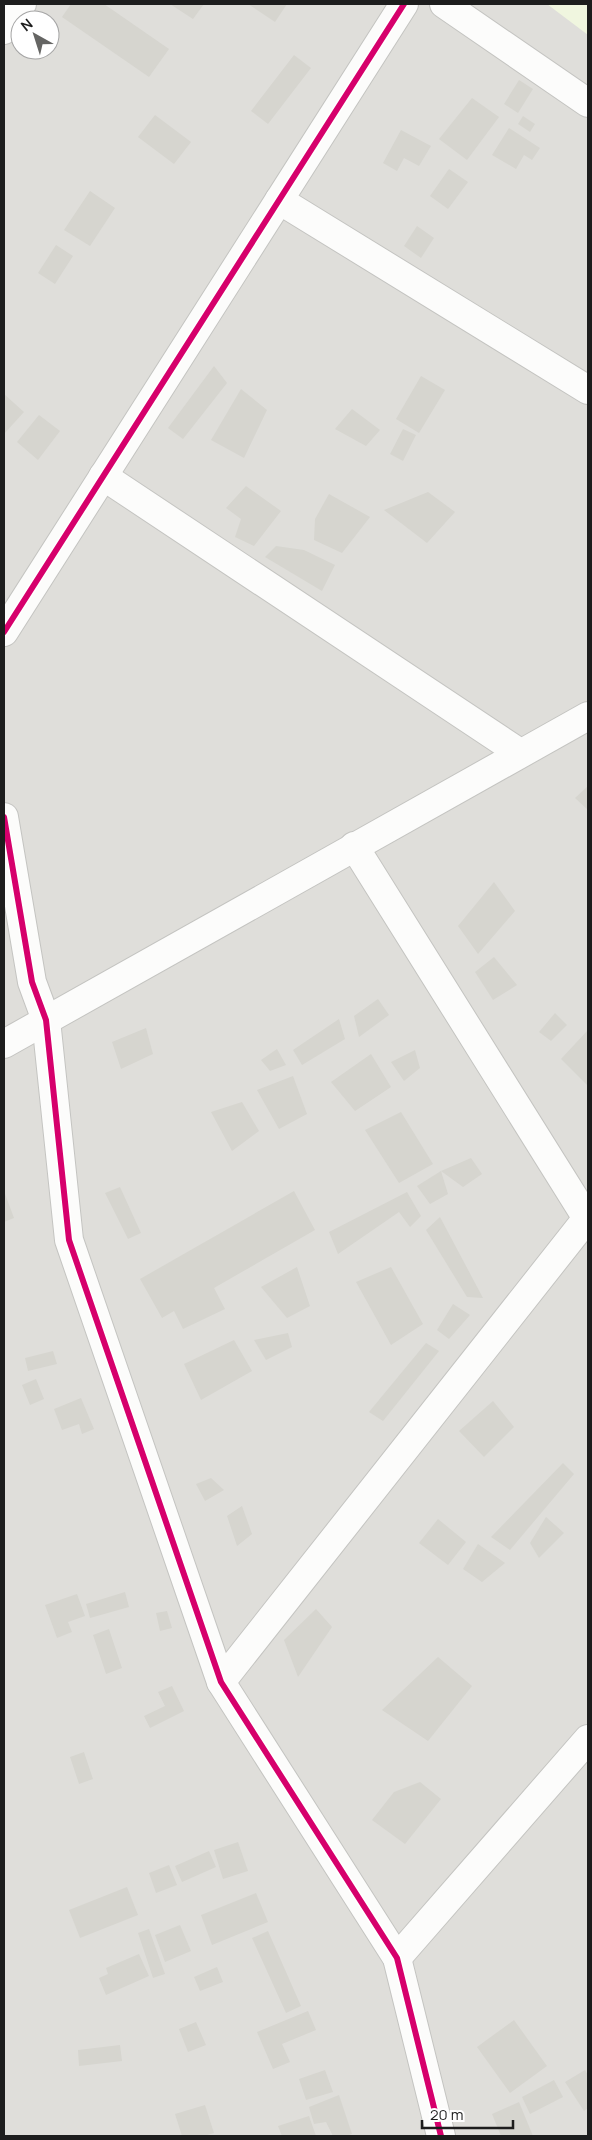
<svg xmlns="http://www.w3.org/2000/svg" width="592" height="2140" font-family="Manrope,sans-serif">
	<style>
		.residential { fill: #dfdeda; fill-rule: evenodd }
		.education { fill: #f0f6df }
		.building { fill: #d6d5cf }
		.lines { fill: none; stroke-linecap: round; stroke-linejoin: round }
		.minor-casing { stroke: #c4c4c1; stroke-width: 30 }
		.minor { stroke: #fcfcfb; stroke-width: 28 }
		.cycleway-casing { stroke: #fff; stroke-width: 9 }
		.cycleway { stroke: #d6006c; stroke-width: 6 }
	</style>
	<rect width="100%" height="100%" fill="#ecece5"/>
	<!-- residential -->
	<path class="residential" d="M4,4H588V2136H4ZM20,20H50V50H20Z"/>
	<!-- education -->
	<path class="education" d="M547,4H588V35Z"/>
	<!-- building -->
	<g class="building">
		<path d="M71,4H104L169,49L149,77L62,17Z"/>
		<path d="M170,4H204L193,19Z"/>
		<path d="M248,4H287L275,22Z"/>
		<path d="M294,55L311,68L268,124L251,111Z"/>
		<path d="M519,80L533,89L518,113L504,104Z"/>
		<path d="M472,98L499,117L467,160L439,139Z"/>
		<path d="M155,115L191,142L174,164L138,137Z"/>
		<path d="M523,116L535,124L530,132L518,124Z"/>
		<path d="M509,128L540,148L532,160L524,155L516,169L492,155Z"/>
		<path d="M401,130L431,146L419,166L404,158L397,171L383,163Z"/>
		<path d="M449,169L468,182L448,209L430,196Z"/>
		<path d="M90,191L115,208L90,246L64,230Z"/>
		<path d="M417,226L434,238L421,258L404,246Z"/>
		<path d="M56,245L73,256L55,284L38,273Z"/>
		<path d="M214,366L227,383L183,439L168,428Z"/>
		<path d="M421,376L445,390L419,433L396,419Z"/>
		<path d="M241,389L267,410L244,458L211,440Z"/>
		<path d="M4,394L24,412L4,434Z"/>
		<path d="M352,409L380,430L366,446L335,429Z"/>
		<path d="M39,415L60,431L38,460L17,442Z"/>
		<path d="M403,429L416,435L403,461L390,454Z"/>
		<path d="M246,486L281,511L254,546L235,537L241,519L226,508Z"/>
		<path d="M428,492L455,512L427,543L384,510Z"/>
		<path d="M329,494L370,517L342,553L314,540L315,519Z"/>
		<path d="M276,546L304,550L335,565L322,591L265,557Z"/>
		<path d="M588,786V810L575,798Z"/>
		<path d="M494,882L515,911L478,954L458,926Z"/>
		<path d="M494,957L517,985L493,1000L475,972Z"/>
		<path d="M378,999L389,1015L359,1037L354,1016Z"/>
		<path d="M555,1013L567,1025L551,1041L539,1032Z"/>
		<path d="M339,1019L345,1039L302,1065L293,1050Z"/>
		<path d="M146,1028L153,1054L121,1069L112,1042Z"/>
		<path d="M588,1030V1083L587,1085L561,1059Z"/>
		<path d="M277,1049L286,1065L270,1071L261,1060Z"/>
		<path d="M415,1050L420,1068L404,1081L391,1062Z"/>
		<path d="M371,1054L391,1087L355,1111L331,1082Z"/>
		<path d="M293,1076L307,1114L279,1129L257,1090Z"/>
		<path d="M242,1102L259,1131L232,1151L211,1112Z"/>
		<path d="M401,1112L433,1164L399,1183L365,1130Z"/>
		<path d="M471,1158L482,1174L463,1187L441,1171Z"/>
		<path d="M441,1171L448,1194L430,1204L417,1186Z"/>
		<path d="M120,1187L141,1233L128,1239L105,1193Z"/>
		<path d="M4,1191L14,1218L4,1222Z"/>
		<path d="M294,1191L315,1230L214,1288L225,1309L183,1329L174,1311L162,1318L140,1279Z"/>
		<path d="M407,1192L421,1216L410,1227L399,1212L338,1254L329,1232Z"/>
		<path d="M440,1217L483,1298L467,1297L426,1230Z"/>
		<path d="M297,1267L310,1306L287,1318L261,1287Z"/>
		<path d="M391,1267L423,1324L391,1345L356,1282Z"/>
		<path d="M453,1304L470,1315L449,1339L437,1330Z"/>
		<path d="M288,1333L292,1347L266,1360L254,1340Z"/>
		<path d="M234,1340L252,1371L201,1400L184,1364Z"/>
		<path d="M426,1343L439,1351L383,1421L369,1412Z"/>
		<path d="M53,1351L57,1364L28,1371L25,1358Z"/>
		<path d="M36,1379L44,1399L30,1405L22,1385Z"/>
		<path d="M81,1398L94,1429L82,1434L79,1424L62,1430L54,1409Z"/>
		<path d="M493,1401L514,1427L484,1457L459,1431Z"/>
		<path d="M563,1463L574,1474L510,1550L491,1537Z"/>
		<path d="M211,1478L224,1490L205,1501L196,1484Z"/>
		<path d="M242,1506L252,1534L237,1546L227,1516Z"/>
		<path d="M546,1517L564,1533L539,1558L530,1543Z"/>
		<path d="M438,1519L466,1542L448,1565L419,1543Z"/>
		<path d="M478,1544L505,1563L482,1582L463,1569Z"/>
		<path d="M125,1592L129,1607L90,1618L86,1604Z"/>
		<path d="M77,1594L85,1616L68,1622L72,1632L57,1638L45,1605Z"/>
		<path d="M316,1609L332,1627L298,1677L284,1640Z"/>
		<path d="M167,1611L172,1628L160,1631L156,1613Z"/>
		<path d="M109,1629L122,1668L106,1674L93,1635Z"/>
		<path d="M438,1657L472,1686L428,1741L382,1710Z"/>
		<path d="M172,1686L184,1711L150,1728L144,1716L165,1706L158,1692Z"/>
		<path d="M84,1752L93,1779L79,1784L70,1757Z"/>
		<path d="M420,1782L441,1799L405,1844L372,1820L394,1792Z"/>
		<path d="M238,1842L248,1871L223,1879L214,1850Z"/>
		<path d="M209,1851L216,1867L182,1882L175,1866Z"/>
		<path d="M169,1865L177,1885L156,1893L149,1873Z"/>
		<path d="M127,1887L138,1915L80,1938L69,1910Z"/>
		<path d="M256,1893L268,1922L212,1945L201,1915Z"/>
		<path d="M180,1925L191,1951L165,1962L155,1935Z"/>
		<path d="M149,1929L165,1974L153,1978L138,1933Z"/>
		<path d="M268,1931L301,2006L286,2013L252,1938Z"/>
		<path d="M139,1954L149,1976L106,1995L99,1978L108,1974L106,1968Z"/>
		<path d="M217,1967L223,1982L200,1991L194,1977Z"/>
		<path d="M308,2011L316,2030L282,2044L290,2062L273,2069L257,2032Z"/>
		<path d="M514,2020L547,2066L510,2093L477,2047Z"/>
		<path d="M196,2022L206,2045L188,2052L179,2029Z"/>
		<path d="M120,2045L122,2061L79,2066L78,2050Z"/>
		<path d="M325,2070L333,2092L306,2100L299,2079Z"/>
		<path d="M585,2070L588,2075V2108L584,2111L565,2082Z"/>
		<path d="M554,2080L563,2097L530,2114L522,2097Z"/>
		<path d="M339,2095L352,2134L346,2136H333L326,2122L314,2124L309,2107Z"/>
		<path d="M519,2102L533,2136H501L492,2114Z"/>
		<path d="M205,2105L214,2133L204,2136H182L175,2114Z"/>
		<path d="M309,2116L316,2136H282L278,2126Z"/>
	</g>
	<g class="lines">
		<!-- minor casing -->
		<g class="minor-casing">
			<g id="minor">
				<path d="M444,4L588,103"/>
				<path d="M4,30L22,4"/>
				<path d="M279,200L588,390"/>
				<path d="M103,476L520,753"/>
				<path d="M4,632L404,4"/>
				<path d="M4,817L32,982L46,1020L69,1240L221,1682L397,1958L441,2136"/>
				<path d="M354,846L588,1220"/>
				<path d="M4,1044L588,716"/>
				<path d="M221,1682L588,1217"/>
				<path d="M397,1958L588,1739"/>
			</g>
		</g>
		<!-- minor -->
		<use href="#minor" class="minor"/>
		<!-- cycleway casing -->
		<g class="cycleway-casing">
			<g id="cycleway">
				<path d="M4,632L404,4"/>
				<path d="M4,817L32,982L46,1020L69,1240L221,1682L397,1958L441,2136"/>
			</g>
		</g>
		<!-- cycleway -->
		<use href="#cycleway" class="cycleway"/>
	</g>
	<!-- border -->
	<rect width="592" height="2140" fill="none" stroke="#1d1d1d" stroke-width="10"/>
	<!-- north arrow -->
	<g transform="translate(35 35) rotate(321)"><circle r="24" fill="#ffffff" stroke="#a5a5a5"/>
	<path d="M0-4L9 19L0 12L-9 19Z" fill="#656563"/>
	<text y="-8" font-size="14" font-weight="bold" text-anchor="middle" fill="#1d1d1d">N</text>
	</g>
	<!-- scale -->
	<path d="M422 2120v8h91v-8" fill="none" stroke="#1d1d1d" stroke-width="2.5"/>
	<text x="430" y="2120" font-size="15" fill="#1d1d1d" stroke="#ffffff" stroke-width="4" paint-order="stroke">20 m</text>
</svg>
